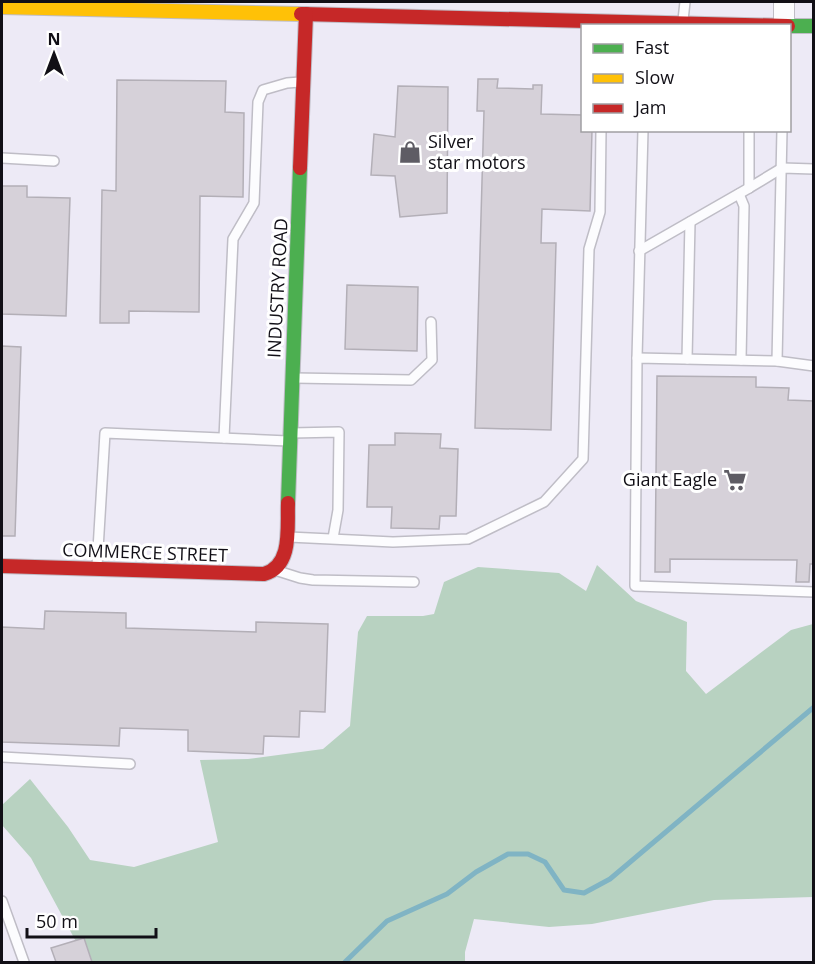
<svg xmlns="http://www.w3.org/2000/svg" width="815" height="964" font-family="'Open Sans',sans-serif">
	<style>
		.forest { fill: #b8d2c1 }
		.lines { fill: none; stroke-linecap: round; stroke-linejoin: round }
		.stream { stroke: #80b4c4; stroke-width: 5 }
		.building { fill: #d6d1d9; stroke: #b3afb7; stroke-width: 1.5 }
		.lane-casing { stroke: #bfbdc6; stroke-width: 12 }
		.street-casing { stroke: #bfbdc6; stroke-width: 22 }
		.fast-casing { stroke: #bfbdc6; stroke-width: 16 }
		.slow-casing { stroke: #bfbdc6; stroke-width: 16 }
		.jam-casing { stroke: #bfbdc6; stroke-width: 16 }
		.lane { stroke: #fcfcfe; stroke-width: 9 }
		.street { stroke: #fcfcfe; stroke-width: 20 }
		.fast { stroke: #4caf50; stroke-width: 14 }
		.slow { stroke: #ffc107; stroke-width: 14 }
		.jam { stroke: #c62828; stroke-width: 14 }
		.labels { text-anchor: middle; stroke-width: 6; stroke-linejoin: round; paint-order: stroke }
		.poi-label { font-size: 18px; fill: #110f16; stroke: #fff; text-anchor: start }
		.street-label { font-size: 18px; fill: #110f16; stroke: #fff }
	</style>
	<rect width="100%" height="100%" fill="#edeaf6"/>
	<!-- forest -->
	<path class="forest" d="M597,565L636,601L687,622L686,671L706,694L791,630L813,624V897L714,900L592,924L549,927L474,919L465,952V962H87L31,858L2,825V805L30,779L68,827L90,860L134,867L218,842L200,760L248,759L323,749L350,726L358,632L367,616H423L434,614L444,582L478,567L559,573L586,591Z"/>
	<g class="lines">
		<!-- stream -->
		<path class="stream" d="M345,962L387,921L447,894L476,872L508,854H528L545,862L564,890L584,893L610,879L814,707"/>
	</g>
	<!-- building -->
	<g class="building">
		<path d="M478,79H498L497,88L533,89V85H542L541,114L582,115V130H592L590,211L542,209L541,243H556L551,430L475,428L484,111H477Z"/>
		<path d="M117,80L226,81L225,112L244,113L243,197L200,196L199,312L129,311V323H100L102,190L116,191Z"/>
		<path d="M398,86L448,87L447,213L400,217L395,176L371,175L374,134L395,137Z"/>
		<path d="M2,186H27V197L70,198L66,316L2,314Z"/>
		<path d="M347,285L418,287L417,351L345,349Z"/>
		<path d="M2,346L21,347L15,536H2Z"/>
		<path d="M657,376L756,377V387L789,388L788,400L814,401V564H810L809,582H796L797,560L670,559V572H655Z"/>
		<path d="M395,433L441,434L440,448L458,449L456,516H440L439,529L391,528L392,507H367L369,445H395Z"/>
		<path d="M45,611L126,613V628L256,632V622L328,624L325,712L300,711L299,737L264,736L263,754L188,751V730L120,728L119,746L2,742V627L44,629Z"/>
		<path d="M84,938L92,962H56L51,948Z"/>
	</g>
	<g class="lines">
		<!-- lane casing -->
		<g class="lane-casing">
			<g id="lane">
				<path d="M683,20L685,2"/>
				<path d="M749,130V188"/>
				<path d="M2,158L54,161"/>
				<path d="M739,194L744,206L741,360"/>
				<path d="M639,251L749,188L782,168L814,169"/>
				<path d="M637,358L643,130"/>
				<path d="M687,359L690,222"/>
				<path d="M777,361L782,130"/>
				<path d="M814,366L777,361L637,358L635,586L814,592"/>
				<path d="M294,378L411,380L432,360L431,322"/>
				<path d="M291,433L339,432L338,510L333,538"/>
				<path d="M224,438L233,239L254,203L258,102L263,90L287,83L300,82"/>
				<path d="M289,537L393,542L468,539L544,502L583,459L589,249L600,212L601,130"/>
				<path d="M97,566L105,433L288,441"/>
				<path d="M278,571L300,578L313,580L414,582"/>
				<path d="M2,757L130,764"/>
				<path d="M2,901L24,962"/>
			</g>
		</g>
		<!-- street casing -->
		<g class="street-casing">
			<path id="street" d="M784,2V25"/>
		</g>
		<!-- fast casing -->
		<g class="fast-casing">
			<g id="fast">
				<path d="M790,26H814"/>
				<path d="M288,503L300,168"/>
			</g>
		</g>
		<!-- slow casing -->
		<g class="slow-casing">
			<path id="slow" d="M2,7L301,14"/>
		</g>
		<!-- jam casing -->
		<g class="jam-casing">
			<g id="jam">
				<path d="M301,14L788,26"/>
				<path d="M300,168L306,14"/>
				<path d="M2,566L264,574C293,566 287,527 288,503"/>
			</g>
		</g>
		<!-- lane -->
		<use href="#lane" class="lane"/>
		<!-- street -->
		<use href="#street" class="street"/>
		<!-- fast -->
		<use href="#fast" class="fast"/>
		<!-- slow -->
		<use href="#slow" class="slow"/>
		<!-- jam -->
		<use href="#jam" class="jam"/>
	</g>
	<!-- icons -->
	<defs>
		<g id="shop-bare" transform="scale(1.8)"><path d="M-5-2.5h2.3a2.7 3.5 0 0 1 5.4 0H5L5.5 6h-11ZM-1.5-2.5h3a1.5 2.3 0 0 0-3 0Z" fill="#5e5c64" stroke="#fff" stroke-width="2.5" paint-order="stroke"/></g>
		<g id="supermarket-bare" transform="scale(1.8)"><path d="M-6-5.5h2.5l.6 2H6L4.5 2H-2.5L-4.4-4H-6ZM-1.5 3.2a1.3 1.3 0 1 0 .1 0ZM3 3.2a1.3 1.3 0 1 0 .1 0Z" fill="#5e5c64" stroke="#fff" stroke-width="2.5" paint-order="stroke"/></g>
	</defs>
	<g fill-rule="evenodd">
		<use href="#shop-bare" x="410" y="152"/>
		<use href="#supermarket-bare" x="735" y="480"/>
	</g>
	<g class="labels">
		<!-- poi labels -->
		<g class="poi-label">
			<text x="428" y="148">Silver<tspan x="428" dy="21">star motors</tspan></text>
			<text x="717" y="486" text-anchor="end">Giant Eagle</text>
		</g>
		<!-- street labels -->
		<g class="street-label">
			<text transform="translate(278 288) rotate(-87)" y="6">INDUSTRY ROAD</text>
			<text transform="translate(145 553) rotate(2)" y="6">COMMERCE STREET</text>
		</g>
	</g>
	<!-- border -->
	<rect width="815" height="964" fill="none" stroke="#110f16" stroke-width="6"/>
	<!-- legend -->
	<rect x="581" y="24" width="210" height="108" fill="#ffffff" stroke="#a09fa2" stroke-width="1.5"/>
	<rect x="593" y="44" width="30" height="9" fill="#4caf50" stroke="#a09fa2" stroke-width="1.5"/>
	<text x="635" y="54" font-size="18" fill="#110f16">Fast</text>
	<rect x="593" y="74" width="30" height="9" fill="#ffc107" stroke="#a09fa2" stroke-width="1.5"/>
	<text x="635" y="84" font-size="18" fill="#110f16">Slow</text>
	<rect x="593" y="104" width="30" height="9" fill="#c62828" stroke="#a09fa2" stroke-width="1.5"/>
	<text x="635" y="114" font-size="18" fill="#110f16">Jam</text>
	<!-- north arrow -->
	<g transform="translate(54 54)" stroke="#ffffff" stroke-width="4.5" paint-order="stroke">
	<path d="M0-4.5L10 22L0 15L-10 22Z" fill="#110f16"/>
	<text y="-9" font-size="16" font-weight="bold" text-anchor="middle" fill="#110f16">N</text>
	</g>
	<!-- scale -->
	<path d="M27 928v9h129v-9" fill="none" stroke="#110f16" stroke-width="3"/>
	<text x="36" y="928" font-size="18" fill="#110f16" stroke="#ffffff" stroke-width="4.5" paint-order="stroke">50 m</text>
</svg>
